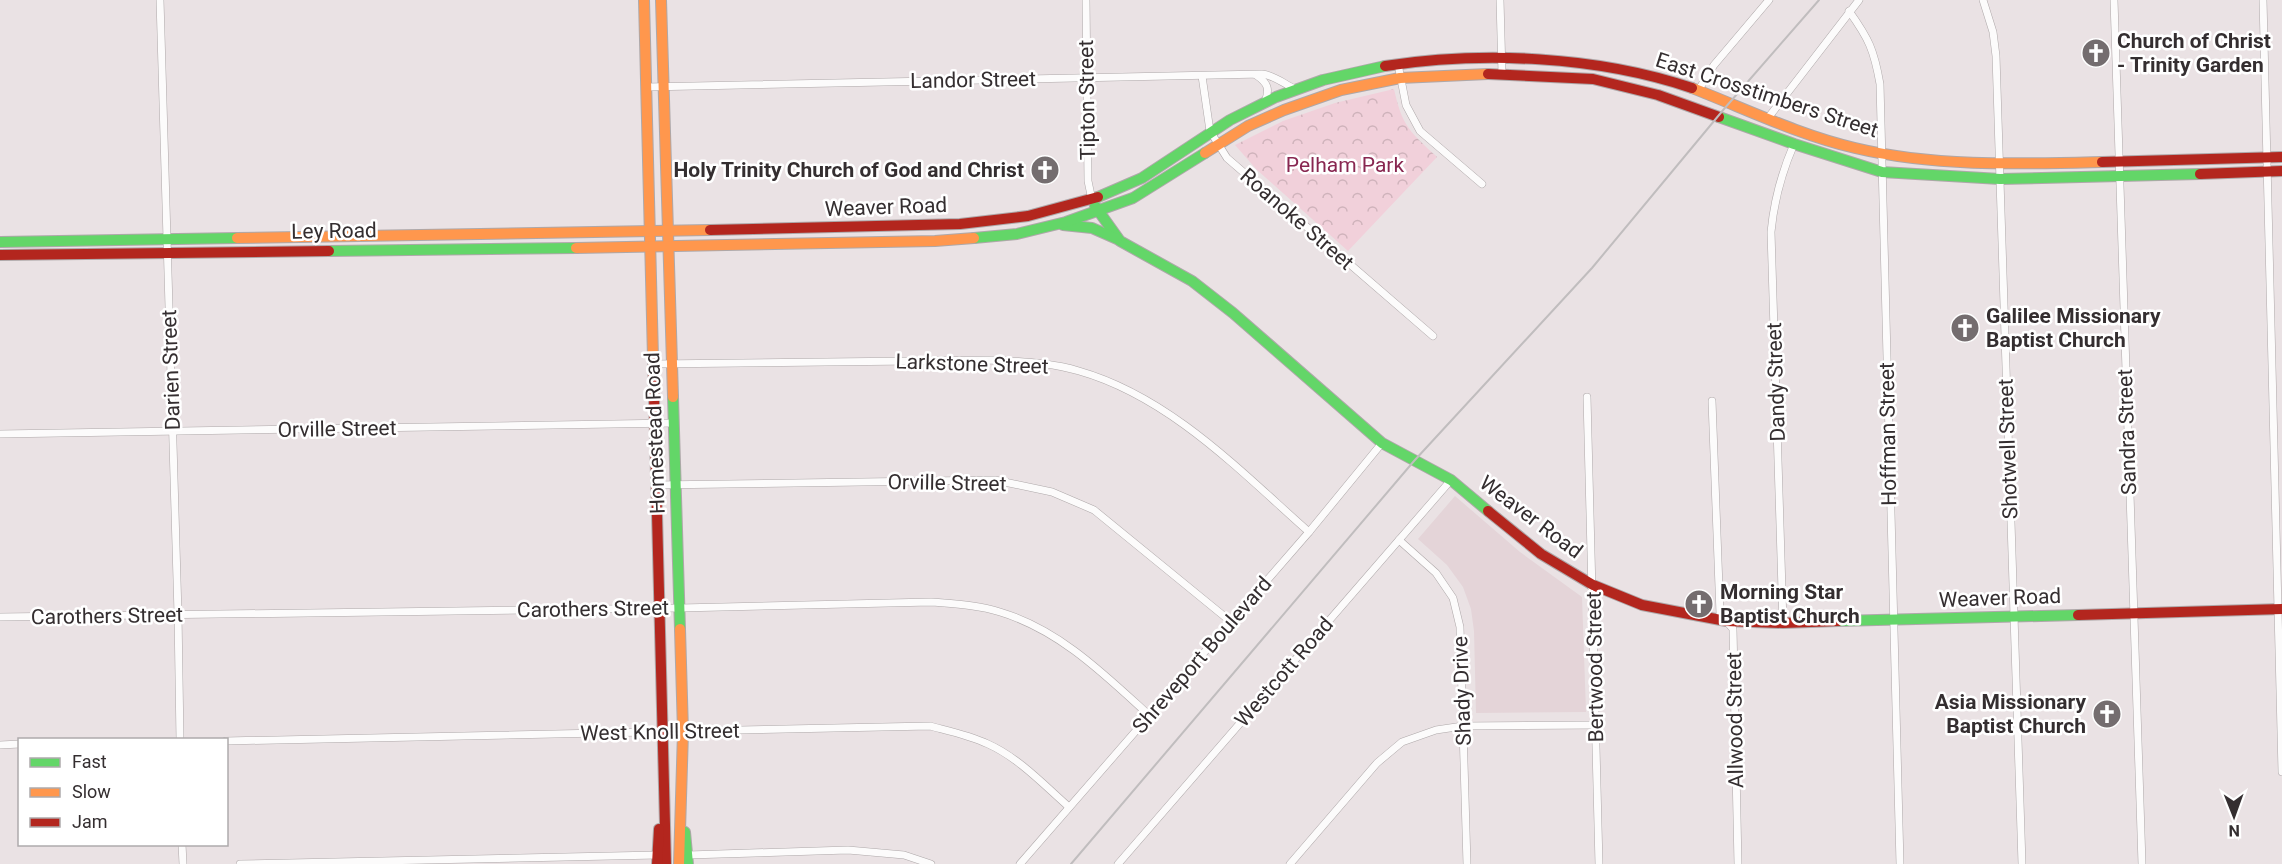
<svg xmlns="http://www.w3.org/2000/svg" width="2282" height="864" font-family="Roboto,sans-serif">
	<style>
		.built { fill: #e4d4d8 }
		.park { fill: url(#park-crowns) }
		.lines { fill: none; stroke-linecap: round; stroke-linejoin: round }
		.street-casing { stroke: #aea8a9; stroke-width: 8 }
		.fast-casing { stroke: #aea8a9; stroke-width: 12 }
		.slow-casing { stroke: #aea8a9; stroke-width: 12 }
		.jam-casing { stroke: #aea8a9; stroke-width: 12 }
		.street { stroke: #fcfbfb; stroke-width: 7 }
		.fast { stroke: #63d668; stroke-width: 10 }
		.slow { stroke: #ff974d; stroke-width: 10 }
		.jam { stroke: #b3261e; stroke-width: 10 }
		.rail { stroke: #c0bdbe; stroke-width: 2 }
		.labels { text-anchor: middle; stroke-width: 5; stroke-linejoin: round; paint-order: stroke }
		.poi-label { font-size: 21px; font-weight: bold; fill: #342e30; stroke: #fff; text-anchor: start }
		.street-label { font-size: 21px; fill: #342e30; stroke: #fff }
		.park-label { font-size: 21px; fill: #882751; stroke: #fff }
	</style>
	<defs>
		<pattern id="park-crowns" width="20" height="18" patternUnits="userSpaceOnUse" patternTransform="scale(1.5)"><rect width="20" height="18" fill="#f1d0da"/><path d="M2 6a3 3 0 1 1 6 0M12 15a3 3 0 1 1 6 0" fill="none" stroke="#cfb3bb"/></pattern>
	</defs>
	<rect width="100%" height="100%" fill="#eae2e4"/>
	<!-- built -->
	<path class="built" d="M1455,496L1520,552L1582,597L1586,712L1476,713L1474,631L1471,609L1463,587L1447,565L1418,539Z"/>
	<!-- park -->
	<path class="park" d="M1394,89C1402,126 1410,132 1437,157L1348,251L1257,170L1235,145L1283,121L1335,103Z"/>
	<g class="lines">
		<!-- street casing -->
		<g class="street-casing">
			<g id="street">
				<path d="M160,0L178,614L180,740"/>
				<path d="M1086,0L1088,181L1092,200"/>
				<path d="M1500,0L1502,73"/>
				<path d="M1983,0L1993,32L1996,56L2022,864"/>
				<path d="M2114,0L2142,864"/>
				<path d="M2263,0L2282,772"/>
				<path d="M1849,11C1869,39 1874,50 1880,84L1900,864"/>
				<path d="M1398,64L1406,105L1420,131L1482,184"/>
				<path d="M1256,75C1268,83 1270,89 1265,102"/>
				<path d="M1202,76L1210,131L1227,158L1433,336"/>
				<path d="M647,87L1262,74C1274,75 1284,84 1295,89"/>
				<path d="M1698,91L1714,65L1769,0"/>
				<path d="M1768,118L1859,0"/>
				<path d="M654,364L997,360C1025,362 1052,363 1079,371C1170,397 1240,471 1309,532"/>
				<path d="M1587,397L1599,864"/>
				<path d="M1712,401L1720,614L1733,629L1738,864"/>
				<path d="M0,434L674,423"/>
				<path d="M656,485L995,480L1052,492L1094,510L1230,621"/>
				<path d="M1399,540L1436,573L1453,598L1460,627L1467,864"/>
				<path d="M0,617L680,608L931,602C954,604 978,605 1000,612C1060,630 1105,675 1150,716"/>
				<path d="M1783,623L1771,232C1774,200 1781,174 1794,144"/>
				<path d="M226,741L930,726C949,731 969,735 988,744C1019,758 1044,785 1069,807"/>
				<path d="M0,745L20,744"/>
				<path d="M182,844L183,864"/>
				<path d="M688,855L848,850L904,855L931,864"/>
				<path d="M240,864L657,855"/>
				<path d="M1020,864L1309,532L1382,443"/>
				<path d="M1118,864L1451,480"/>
				<path d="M1290,864L1377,763L1402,742L1436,730L1463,726L1596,725"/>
			</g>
		</g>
		<!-- fast casing -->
		<g class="fast-casing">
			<g id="fast">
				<path d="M1719,117L1794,144L1882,172L2000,179L2200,174"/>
				<path d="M1098,197L1142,178L1230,120L1276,97L1323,80L1385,66"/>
				<path d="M1095,206L1120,241L1192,281L1233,313L1382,443L1451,480L1488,511"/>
				<path d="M1063,225L1092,228L1117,239"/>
				<path d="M974,238L1017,234L1066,222L1133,198L1205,153"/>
				<path d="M0,242L237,238"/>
				<path d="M329,251L576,248"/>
				<path d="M673,397L680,629"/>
				<path d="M1838,621L2078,615"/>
				<path d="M685,832L688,864"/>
			</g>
		</g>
		<!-- slow casing -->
		<g class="slow-casing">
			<g id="slow">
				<path d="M644,0L653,358"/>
				<path d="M661,0L673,397"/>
				<path d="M1692,88C1746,109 1799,135 1855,148C1935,167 2020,164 2102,162"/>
				<path d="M1205,153L1248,126L1284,110L1341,90L1400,78L1488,74"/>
				<path d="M237,238L710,230"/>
				<path d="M576,248L935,241L974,238"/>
				<path d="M679,864L683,732L680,629"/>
			</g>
		</g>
		<!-- jam casing -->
		<g class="jam-casing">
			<g id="jam">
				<path d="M1385,66C1483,51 1597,56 1692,88"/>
				<path d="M1488,74L1593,79L1658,95L1719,117"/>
				<path d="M2102,162L2282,157"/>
				<path d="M2200,174L2282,171"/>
				<path d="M710,230L960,224L1028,216L1098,197"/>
				<path d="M0,255L329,251"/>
				<path d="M653,358L666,864"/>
				<path d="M1488,511L1541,554L1593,585L1642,605L1726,621L1783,623L1838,621"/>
				<path d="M2078,615L2282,609"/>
				<path d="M657,864L659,829"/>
			</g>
		</g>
		<!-- street -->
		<use href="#street" class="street"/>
		<!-- fast -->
		<use href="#fast" class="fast"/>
		<!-- slow -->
		<use href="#slow" class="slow"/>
		<!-- jam -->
		<use href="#jam" class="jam"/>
		<!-- rail -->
		<path class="rail" d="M1071,864L1414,461L1592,268L1724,109L1819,0"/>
	</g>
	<!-- icons -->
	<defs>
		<g id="church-disc" transform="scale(1.5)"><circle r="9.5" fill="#746d6f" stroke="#fff"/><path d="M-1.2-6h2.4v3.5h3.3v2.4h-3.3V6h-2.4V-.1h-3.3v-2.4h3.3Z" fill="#fff"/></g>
	</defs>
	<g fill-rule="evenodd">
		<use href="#church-disc" x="2096" y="53"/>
		<use href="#church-disc" x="1045" y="170"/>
		<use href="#church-disc" x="1965" y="328"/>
		<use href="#church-disc" x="1699" y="604"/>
		<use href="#church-disc" x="2107" y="714"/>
	</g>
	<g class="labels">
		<!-- poi labels -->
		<g class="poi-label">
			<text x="2117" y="48">Church of Christ<tspan x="2117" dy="24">- Trinity Garden</tspan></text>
			<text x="1024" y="177" text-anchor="end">Holy Trinity Church of God and Christ</text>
			<text x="1986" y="323">Galilee Missionary<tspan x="1986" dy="24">Baptist Church</tspan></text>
			<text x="1720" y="599">Morning Star<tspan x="1720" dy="24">Baptist Church</tspan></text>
			<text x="2086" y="709" text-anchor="end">Asia Missionary<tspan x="2086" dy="24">Baptist Church</tspan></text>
		</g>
		<!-- street labels -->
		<g class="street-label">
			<text transform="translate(973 80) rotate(-1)" y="7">Landor Street</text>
			<text transform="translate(1767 95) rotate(18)" y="7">East Crosstimbers Street</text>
			<text transform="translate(1087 100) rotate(-91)" y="7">Tipton Street</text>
			<text transform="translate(886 207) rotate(-2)" y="7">Weaver Road</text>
			<text transform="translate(1297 219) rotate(41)" y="7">Roanoke Street</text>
			<text transform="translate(334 231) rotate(-1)" y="7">Ley Road</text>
			<text transform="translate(972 364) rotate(2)" y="7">Larkstone Street</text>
			<text transform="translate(171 370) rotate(-92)" y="7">Darien Street</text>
			<text transform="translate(1776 382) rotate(-92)" y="7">Dandy Street</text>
			<text transform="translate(337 429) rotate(-1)" y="7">Orville Street</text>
			<text transform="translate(2127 432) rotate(-92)" y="7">Sandra Street</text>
			<text transform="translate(655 433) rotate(-92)" y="7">Homestead Road</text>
			<text transform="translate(1888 434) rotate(-91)" y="7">Hoffman Street</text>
			<text transform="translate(2008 449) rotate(-92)" y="7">Shotwell Street</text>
			<text transform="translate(947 483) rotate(1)" y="7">Orville Street</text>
			<text transform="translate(1531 517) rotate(37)" y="7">Weaver Road</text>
			<text transform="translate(2000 598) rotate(-2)" y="7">Weaver Road</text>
			<text transform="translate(593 609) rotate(-1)" y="7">Carothers Street</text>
			<text transform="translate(107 616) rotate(-1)" y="7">Carothers Street</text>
			<text transform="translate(1202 655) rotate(-49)" y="7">Shreveport Boulevard</text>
			<text transform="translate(1595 667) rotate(-91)" y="7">Bertwood Street</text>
			<text transform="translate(1284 672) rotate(-49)" y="7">Westcott Road</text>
			<text transform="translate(1462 691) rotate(-92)" y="7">Shady Drive</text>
			<text transform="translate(1735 720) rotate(-91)" y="7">Allwood Street</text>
			<text transform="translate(660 732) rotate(-1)" y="7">West Knoll Street</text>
		</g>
		<!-- park labels -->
		<g class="park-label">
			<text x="1345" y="172">Pelham Park</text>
		</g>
	</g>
	<!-- legend -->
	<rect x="18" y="738" width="210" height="108" fill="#ffffff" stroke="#aeabac" stroke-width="1.5"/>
	<rect x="30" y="758" width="30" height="9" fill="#63d668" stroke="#aeabac" stroke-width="1.5"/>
	<text x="72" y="768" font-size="18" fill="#342e30">Fast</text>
	<rect x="30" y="788" width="30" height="9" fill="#ff974d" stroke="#aeabac" stroke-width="1.5"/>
	<text x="72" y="798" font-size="18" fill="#342e30">Slow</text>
	<rect x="30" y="818" width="30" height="9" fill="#b3261e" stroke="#aeabac" stroke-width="1.5"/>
	<text x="72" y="828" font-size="18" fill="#342e30">Jam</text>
	<!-- north arrow -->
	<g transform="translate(2234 816) rotate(179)" stroke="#ffffff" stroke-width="4.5" paint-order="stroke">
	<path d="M0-4.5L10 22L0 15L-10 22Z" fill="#342e30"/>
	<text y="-9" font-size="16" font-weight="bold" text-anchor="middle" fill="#342e30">N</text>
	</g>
</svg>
